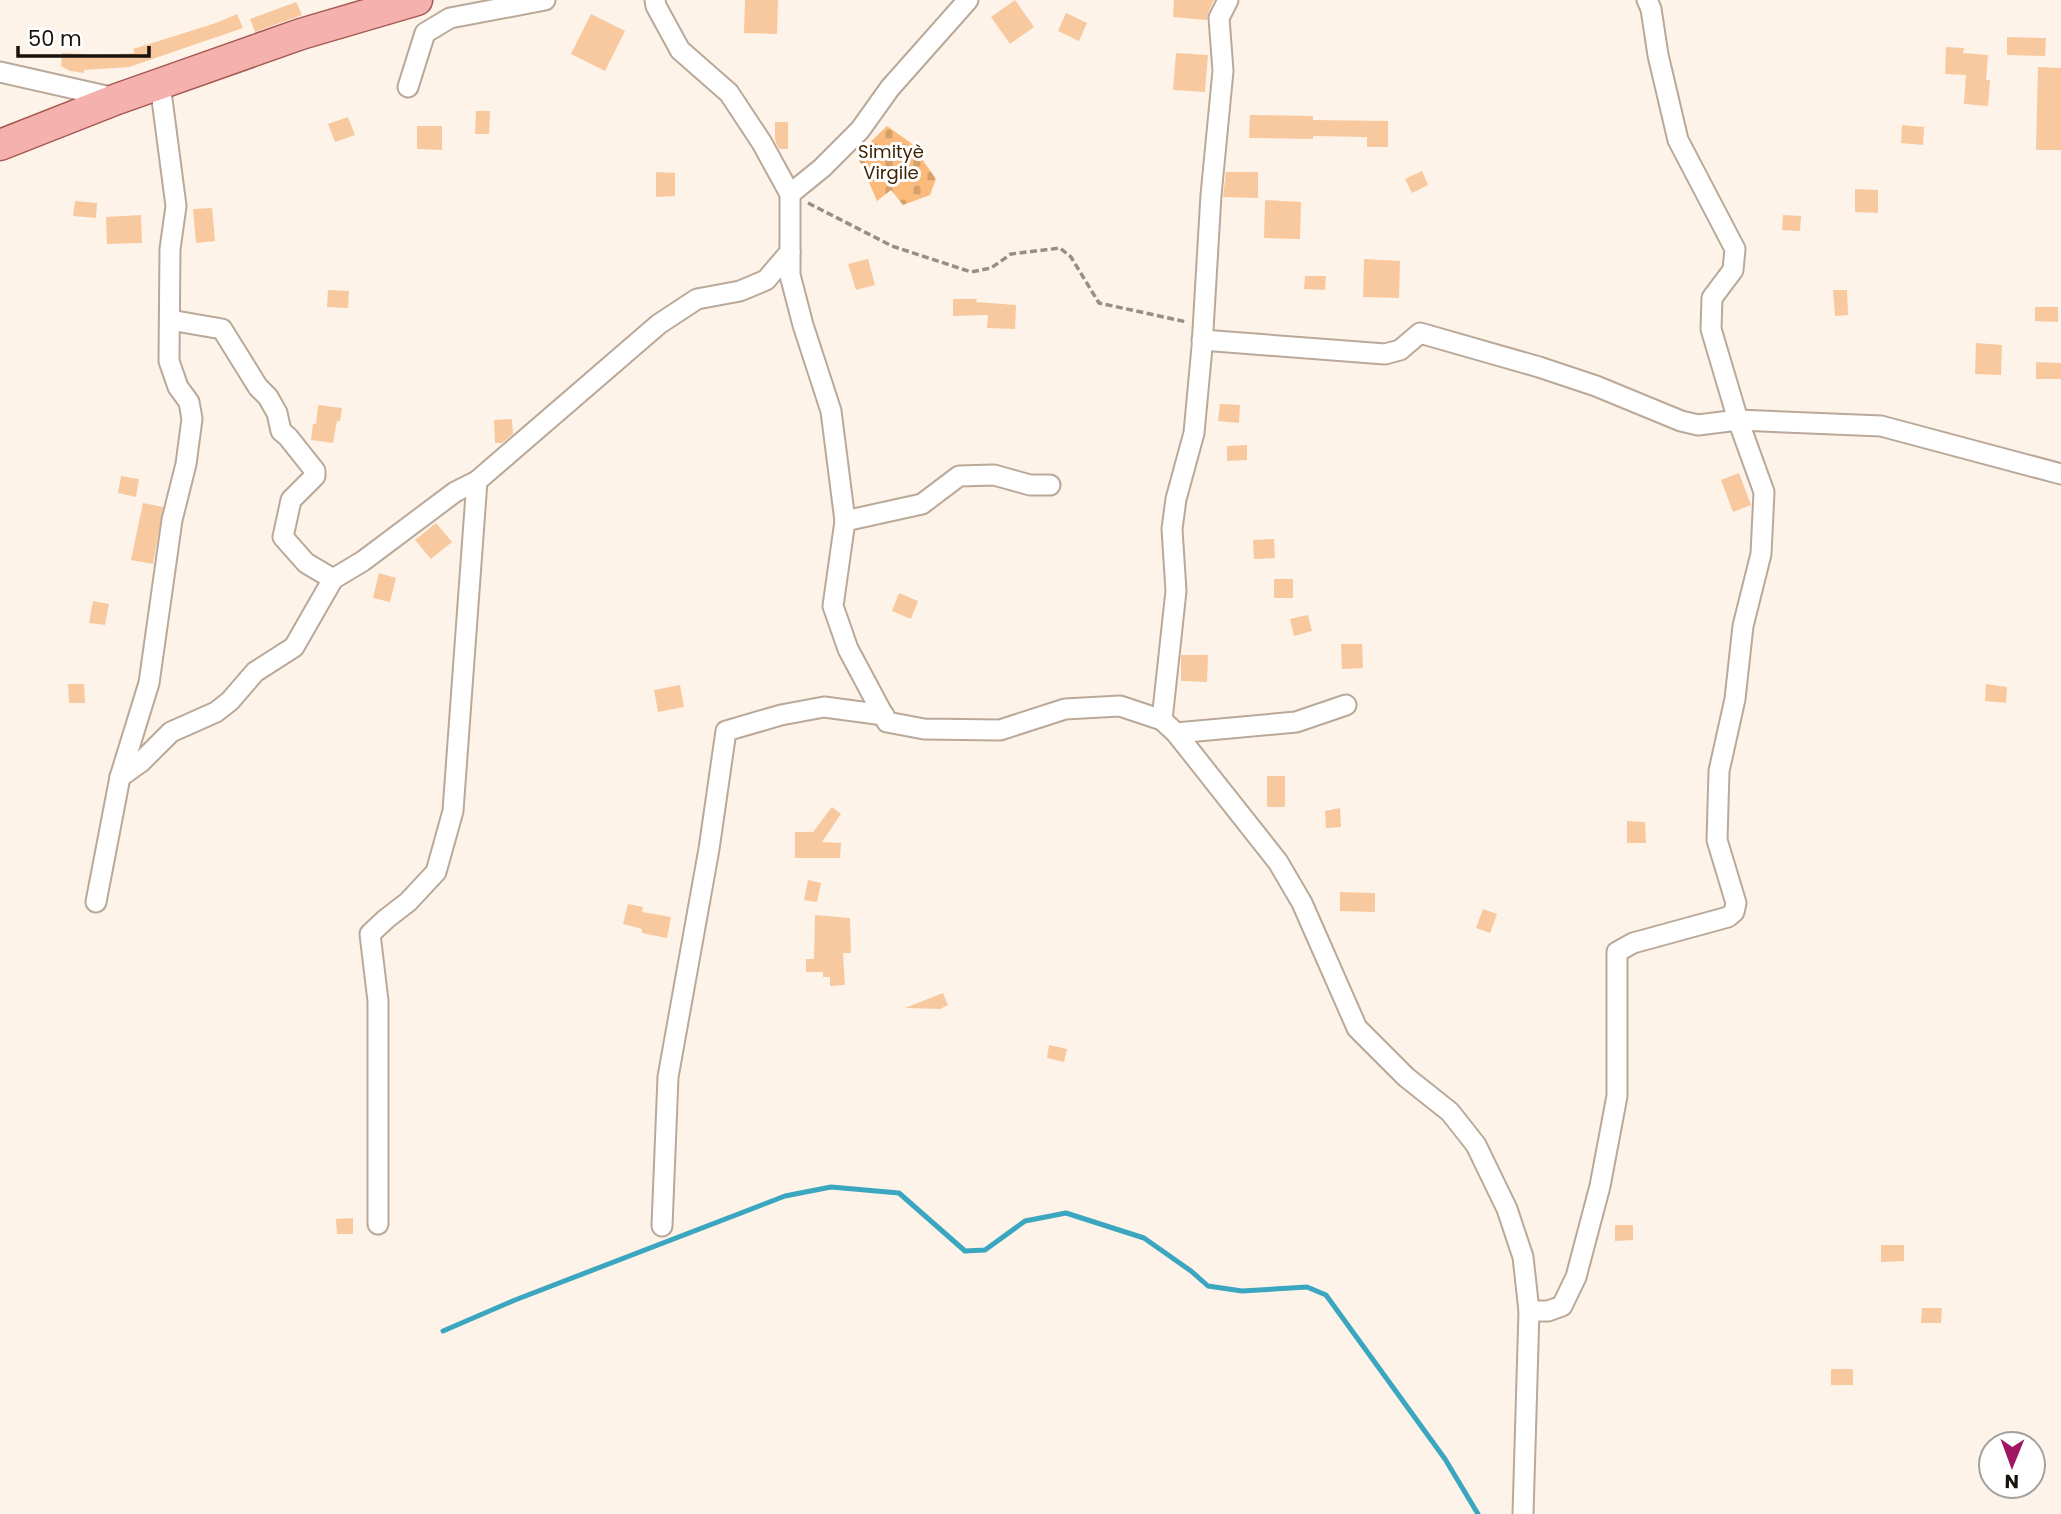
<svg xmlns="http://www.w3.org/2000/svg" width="2061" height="1514" font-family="Poppins,sans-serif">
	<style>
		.cemetery { fill: url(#cemetery-stones) }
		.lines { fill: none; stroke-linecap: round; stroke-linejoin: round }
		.stream { stroke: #3aa6bf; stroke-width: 5 }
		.building { fill: #f8c99f }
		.street-casing { stroke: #baa899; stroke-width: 23 }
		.primary-casing { stroke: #a45851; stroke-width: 33 }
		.path { stroke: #978e86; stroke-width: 3.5; stroke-dasharray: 7 3.5; stroke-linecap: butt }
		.street { stroke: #fff; stroke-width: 19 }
		.primary { stroke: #f5b1ad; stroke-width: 30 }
		.labels { text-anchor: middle; stroke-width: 6; stroke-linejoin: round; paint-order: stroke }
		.park-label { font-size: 18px; fill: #402302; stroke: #fff }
	</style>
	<defs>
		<pattern id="cemetery-stones" width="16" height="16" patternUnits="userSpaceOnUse" patternTransform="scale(1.75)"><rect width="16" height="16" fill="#fbbb7c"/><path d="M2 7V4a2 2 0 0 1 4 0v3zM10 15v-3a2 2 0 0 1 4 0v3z" fill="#d6a06a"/></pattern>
	</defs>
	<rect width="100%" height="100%" fill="#fef3e9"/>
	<!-- cemetery -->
	<path class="cemetery" d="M887,126L911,143L936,179L930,195L903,205L891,190L877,201L857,155Z"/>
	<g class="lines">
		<!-- stream -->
		<path class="stream" d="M443,1331L515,1300L785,1196L831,1187L899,1193L965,1251L985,1250L1025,1221L1066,1213L1144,1238L1191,1271L1208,1286L1242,1291L1307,1287L1326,1295L1445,1459L1478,1514"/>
	</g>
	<!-- building -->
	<g class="building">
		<path d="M745,0H778L777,34L744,33Z"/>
		<path d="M1015,0L1034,27L1010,44L991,17Z"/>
		<path d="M1174,0H1214L1208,13L1207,20L1173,17Z"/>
		<path d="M296,2L302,15L255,32L250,19Z"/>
		<path d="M1066,13L1087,23L1079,41L1058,31Z"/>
		<path d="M237,14L243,28L129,67L84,70V73L70,71L61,66L62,53L85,54V56L135,53L133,49L216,23Z"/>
		<path d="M591,14L625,31L605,71L571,54Z"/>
		<path d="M2007,37L2046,38L2045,56L2007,55Z"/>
		<path d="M1946,47L1964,48L1963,53L1988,55L1986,80H1990L1988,106L1964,104L1966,75L1945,74Z"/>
		<path d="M1176,53L1208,55L1205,92L1173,90Z"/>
		<path d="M2038,67L2061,68V150H2036Z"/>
		<path d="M476,111H490L489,134H475Z"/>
		<path d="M1250,115L1313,116V120L1388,121V147H1367V137L1313,136V139L1249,138Z"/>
		<path d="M348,117L355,135L335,142L328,124Z"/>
		<path d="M775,122H788V149H779L775,140Z"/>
		<path d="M1902,125L1924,127L1923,145L1901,143Z"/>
		<path d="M417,126H442V150L417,149Z"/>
		<path d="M1422,171L1428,185L1412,193L1405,179Z"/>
		<path d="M656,172L675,173V196L656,197Z"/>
		<path d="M1226,172H1258V198L1223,197Z"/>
		<path d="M1855,189L1878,190V213L1855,212Z"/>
		<path d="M1265,200L1301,202L1300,239L1264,238Z"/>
		<path d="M75,201L97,203L96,218L73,216Z"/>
		<path d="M212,208L215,241L196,243L193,209Z"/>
		<path d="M141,215L142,243L107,244L106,217Z"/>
		<path d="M1783,215L1801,216L1800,231L1782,230Z"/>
		<path d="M868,259L875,285L856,290L848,264Z"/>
		<path d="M1364,259L1400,261L1399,298L1363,297Z"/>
		<path d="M1305,276H1326L1325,290L1304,289Z"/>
		<path d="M328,290L349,291L348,308L327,307Z"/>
		<path d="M1833,290H1847L1848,315L1835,316Z"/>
		<path d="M953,299H977L976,302L1016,305L1015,329L987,328L988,315L953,316Z"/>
		<path d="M2035,307H2058V322L2035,321Z"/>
		<path d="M1976,343L2002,345L2001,375L1975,374Z"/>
		<path d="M2036,362L2061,363V379H2036Z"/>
		<path d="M1220,404L1240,405L1239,423L1218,421Z"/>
		<path d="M318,405L342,408L340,421H337L333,443L311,440L313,424H316Z"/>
		<path d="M512,419L513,434L502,443H495L494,420Z"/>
		<path d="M1247,445V460L1227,461V446Z"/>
		<path d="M1739,473L1751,505L1733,512L1721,480Z"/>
		<path d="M121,476L139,479L136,497L118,493Z"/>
		<path d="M143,503L163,507L153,564L131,560Z"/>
		<path d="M436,523L452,542L431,559L415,540Z"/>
		<path d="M1274,539L1275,558L1254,559L1253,540Z"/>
		<path d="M379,573L396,578L390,602L373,598Z"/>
		<rect x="1274" y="579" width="19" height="19"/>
		<path d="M899,593L918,601L911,619L892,611Z"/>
		<path d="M93,601L109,604L105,625L89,623Z"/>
		<path d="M1308,615L1312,631L1294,636L1290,619Z"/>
		<path d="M1341,644H1362L1363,668L1342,669Z"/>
		<path d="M1181,655H1208L1207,682L1181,681Z"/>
		<path d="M68,684H84L85,703H69Z"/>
		<path d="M1986,684L2007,687L2006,703L1985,701Z"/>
		<path d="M680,685L684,707L658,712L654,690Z"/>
		<rect x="1267" y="776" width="18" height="31"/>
		<path d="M832,807L841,814L822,842L841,843L840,858H795V832H813Z"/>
		<path d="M1340,808L1341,827L1326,828L1325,811Z"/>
		<path d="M1627,821L1645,822L1646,843H1627Z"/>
		<path d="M808,880L821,883L817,902L804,900Z"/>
		<path d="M1340,892L1375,893V912L1340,911Z"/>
		<path d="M628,904L643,907L642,912L671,917L667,938L642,933V929L623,924Z"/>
		<path d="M1483,909L1497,914L1490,933L1476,928Z"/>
		<path d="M815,915L850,918L851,953H843L845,985L830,986V977H823V972H806V959H814Z"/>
		<path d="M943,993L948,1005L940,1009L905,1008Z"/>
		<path d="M1049,1045L1067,1049L1064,1062L1047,1058Z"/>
		<path d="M353,1218V1234H337L336,1219Z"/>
		<path d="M1615,1225H1633V1240L1615,1241Z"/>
		<path d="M1881,1245H1904V1261L1881,1262Z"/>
		<path d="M1922,1308H1942L1941,1323H1921Z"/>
		<rect x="1831" y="1369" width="22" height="16"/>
	</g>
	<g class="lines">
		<!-- street casing -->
		<g class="street-casing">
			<g id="street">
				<path d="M655,0L656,6L680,50L729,93L762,143L790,194V275L803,325L831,411L845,521L833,606L848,649L887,722L924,729L1000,730L1065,709L1120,706L1162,720L1176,733L1278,862L1302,903L1357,1028L1406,1077L1450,1112L1476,1145L1507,1209L1523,1257L1529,1311L1523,1514"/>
				<path d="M0,72L115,98"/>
				<path d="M408,87L425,33L450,18L545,0"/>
				<path d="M790,194L822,168L860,130L890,88L968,0"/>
				<path d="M170,320L222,329L258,387L268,397L277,413L281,431L288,437L315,471V476L291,500L283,537L306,563L333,579"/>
				<path d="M1202,340L1385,354L1400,350L1420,333L1539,367L1596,386L1681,421L1698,425L1738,420L1881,426L2061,474"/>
				<path d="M845,521L922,504L959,476L994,475L1030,485H1050"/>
				<path d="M1162,720L1176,591L1172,529L1176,499L1194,433L1202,347L1211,195L1223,71L1219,18L1228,0"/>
				<path d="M1176,733L1296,722L1346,705"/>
				<path d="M120,777L141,762L171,732L216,712L230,701L255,672L294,647L333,579L363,561L455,492L477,481L659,324L697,299L740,291L766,280L790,252"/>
				<path d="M96,902L120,777L149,683L172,520L186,464L192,419L189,402L178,387L169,361L170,249L176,206L160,84"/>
				<path d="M378,1224V1001L370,934L386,919L408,902L436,872L453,811L477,481"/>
				<path d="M662,1226L668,1077L709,849L726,731L781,715L824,707L884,715"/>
				<path d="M1529,1311H1548L1562,1306L1576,1277L1600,1186L1617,1096V952L1633,943L1728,917L1734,912L1736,903L1717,840L1719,771L1735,699L1743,626L1761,554L1764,492L1738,420L1711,329L1712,298L1733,270L1735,249L1678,140L1658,55L1651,9L1647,0"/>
			</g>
		</g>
		<!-- primary casing -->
		<g class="primary-casing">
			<path id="primary" d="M0,145L117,99L301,34L417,0"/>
		</g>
		<!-- path -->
		<path class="path" d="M808,203L892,246L971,272L991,268L1011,254L1060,248L1071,257L1099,303L1187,322"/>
		<!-- street -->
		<use href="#street" class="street"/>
		<!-- primary -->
		<use href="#primary" class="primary"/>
	</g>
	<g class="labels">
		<!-- park labels -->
		<g class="park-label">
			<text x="891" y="158">Simityè<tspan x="891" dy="21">Virgile</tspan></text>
		</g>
	</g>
	<!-- north arrow -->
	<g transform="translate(2012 1465) rotate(181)"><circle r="33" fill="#ffffff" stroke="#a3a09e" stroke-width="2"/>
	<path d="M0-5L12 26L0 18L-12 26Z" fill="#a01662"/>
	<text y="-10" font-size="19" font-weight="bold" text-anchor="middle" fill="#18120c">N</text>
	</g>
	<!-- scale -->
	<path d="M18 46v10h131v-10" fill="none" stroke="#18120c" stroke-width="3.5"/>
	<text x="28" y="46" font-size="21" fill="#18120c" stroke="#ffffff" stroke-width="5" paint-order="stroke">50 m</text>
</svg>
